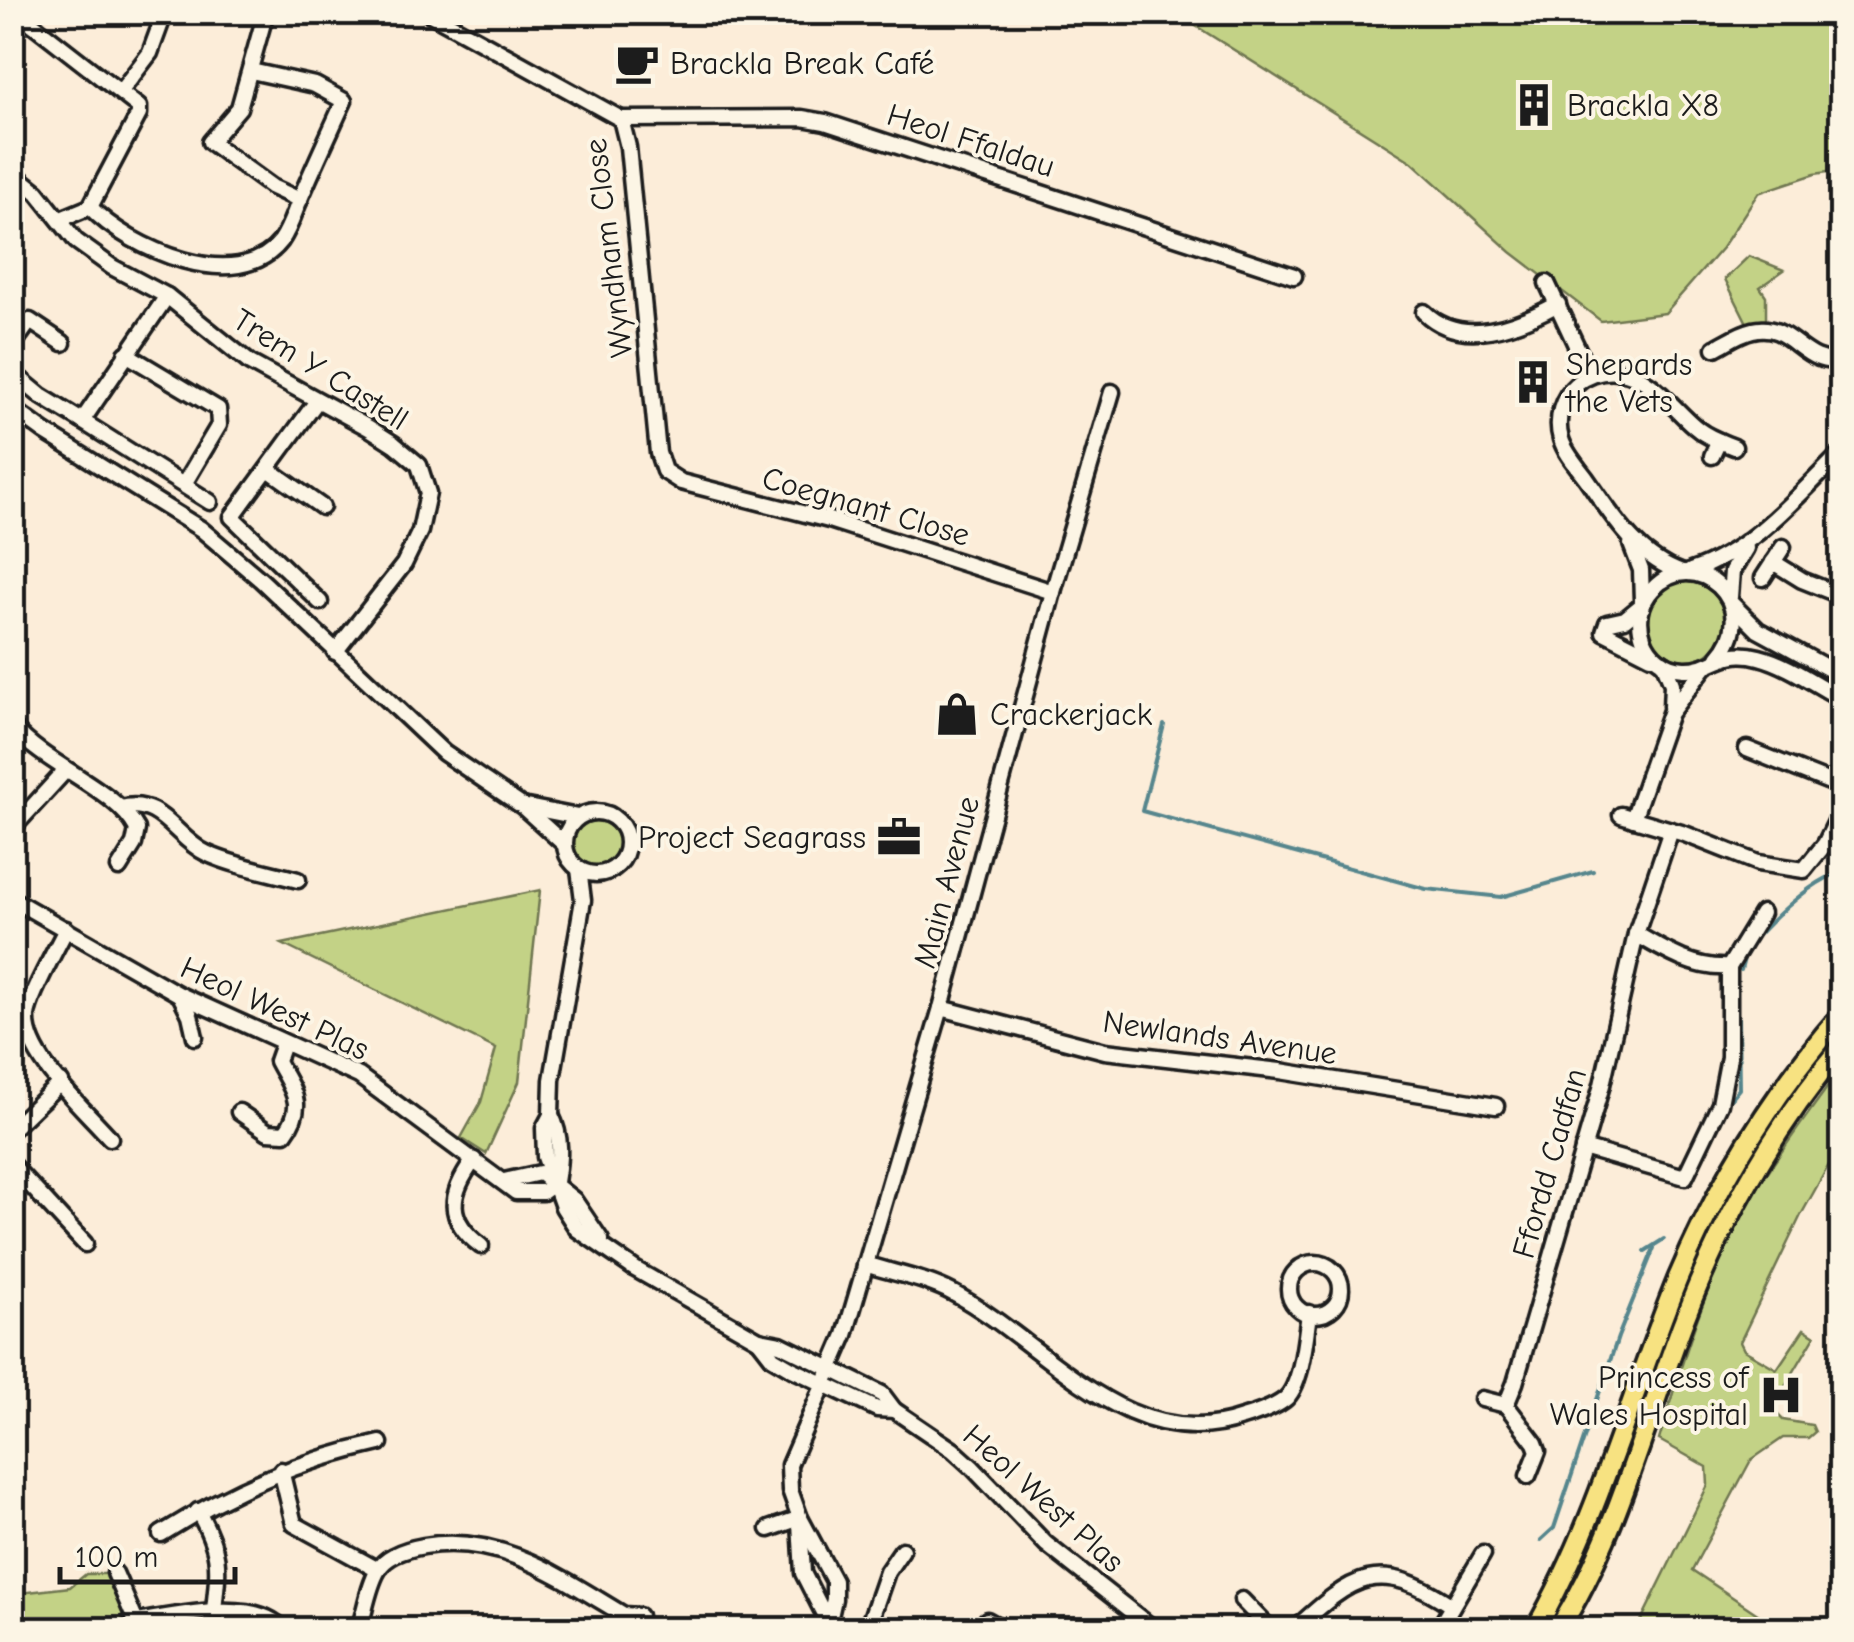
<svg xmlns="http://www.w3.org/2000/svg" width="1854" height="1642" font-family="'Comic Neue',sans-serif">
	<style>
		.green { fill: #c3d286; stroke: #707751; stroke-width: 2.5 }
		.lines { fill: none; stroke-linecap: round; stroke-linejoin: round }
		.stream { stroke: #57868d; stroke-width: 4 }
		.minor-casing { stroke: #1c1c1c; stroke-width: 21 }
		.major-casing { stroke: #1c1c1c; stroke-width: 25 }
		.minor { stroke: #fcf5e5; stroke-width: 14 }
		.major { stroke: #f7e281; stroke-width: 18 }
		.labels { text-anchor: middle; stroke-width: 8; stroke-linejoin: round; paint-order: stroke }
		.poi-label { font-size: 32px; fill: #1c1c1c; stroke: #fcf5e5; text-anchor: start }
		.street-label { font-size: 32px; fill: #1c1c1c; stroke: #fcf5e5 }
	</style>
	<rect width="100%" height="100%" fill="#fcedd9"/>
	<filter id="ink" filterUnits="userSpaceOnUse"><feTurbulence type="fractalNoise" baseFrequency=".01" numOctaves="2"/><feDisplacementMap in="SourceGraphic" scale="20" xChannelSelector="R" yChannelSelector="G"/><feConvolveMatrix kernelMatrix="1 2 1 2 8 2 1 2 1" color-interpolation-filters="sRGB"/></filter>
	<g filter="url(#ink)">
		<!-- green -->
		<g class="green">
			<path d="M1188,12L1841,13V170L1815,174L1758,193L1722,248L1665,313L1601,321L1511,252L1412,162L1188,21Z"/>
			<path d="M1749,256L1784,270L1760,287L1766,296V320L1747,323L1725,279Z"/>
			<circle cx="1686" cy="621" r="39"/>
			<circle cx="595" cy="845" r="24"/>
			<path d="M540,890L519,1082L486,1154L461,1138L481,1102L496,1049L282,944Z"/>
			<path d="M1841,1068V1143L1801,1215L1740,1342L1744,1350L1777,1369L1804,1329L1815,1336L1774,1405V1411L1783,1420L1812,1425L1815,1432L1808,1438H1783L1751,1460L1692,1570L1780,1629H1723L1703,1620L1698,1629H1637L1708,1485L1707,1467L1659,1440C1684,1354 1711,1266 1757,1189C1783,1147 1813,1108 1841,1068Z"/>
			<path d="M86,1574H110L122,1606L123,1629L13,1630V1600L20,1593L70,1587Z"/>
		</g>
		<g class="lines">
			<!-- stream -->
			<g class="stream">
				<path d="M1164,725L1142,811L1426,889L1501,897L1593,871"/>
				<path d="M1751,943C1773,919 1811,880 1842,872"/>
				<path d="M1741,970L1746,951"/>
				<path d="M1725,1106L1739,1089L1738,1017"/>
				<path d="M1645,1251L1664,1239"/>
				<path d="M1541,1540L1554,1528L1618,1337L1654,1248"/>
			</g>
			<!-- minor casing -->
			<g class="minor-casing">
				<g id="minor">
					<path d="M17,12L139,107V114L90,207L61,219"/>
					<path d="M266,12L239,108L210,142L272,187L300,200"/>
					<path d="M427,12L621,119L628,147L658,453L664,471L681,482L829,520L1053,592"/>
					<path d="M121,91L150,53L165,12"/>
					<path d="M621,119L802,118L825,122L1294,276"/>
					<path d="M12,172L37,192L76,241L112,267L167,296L250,363L369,428L394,444L419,465L428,493L420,531L404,564L335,652"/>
					<path d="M90,207C128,248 238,297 281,241C290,228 294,213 300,199C314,166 329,134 344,101L315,85L251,71"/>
					<path d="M1547,283L1590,375"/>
					<path d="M167,296L82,421L210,502"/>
					<path d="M1424,312C1462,349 1519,325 1558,304"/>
					<path d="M12,346L30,321L63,343"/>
					<path d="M1715,348C1727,342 1739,333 1753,330C1791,320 1803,369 1842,359"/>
					<path d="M126,354L218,409L219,425L184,484"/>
					<path d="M12,372L41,396L82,421"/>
					<path d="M317,401L232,517L320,602"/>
					<path d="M12,408L45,432L201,529L261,580L444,753L522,806L564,844"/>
					<path d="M1712,456L1719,441"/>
					<path d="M268,469L322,507"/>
					<path d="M1631,544L1641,570L1642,601"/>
					<path d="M1773,562L1802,580L1842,596"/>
					<path d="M1691,571C1753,550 1796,497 1842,452"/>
					<path d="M1682,573C1636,557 1612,515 1586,478C1577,466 1565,453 1561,439C1555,419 1562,397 1577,384C1590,373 1604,370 1620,372C1654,377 1674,411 1699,430C1709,438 1722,442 1734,447"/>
					<path d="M1763,578L1783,547"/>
					<path d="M1730,597L1732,571L1746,548"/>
					<path d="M1732,604L1758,630L1842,676"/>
					<path d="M1642,605L1625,619L1607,623L1604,632L1651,656"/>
					<path d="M1718,657C1765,605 1695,543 1653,589C1626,617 1644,667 1684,669C1712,671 1722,647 1759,657C1787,664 1816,685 1842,699"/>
					<path d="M1663,662L1672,684L1671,707"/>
					<path d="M14,728C46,766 116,789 137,829L134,844L119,868"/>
					<path d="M1747,749L1842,787"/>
					<path d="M527,807L578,817"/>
					<path d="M121,808C161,797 175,838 206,853C234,866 269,872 298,880"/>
					<circle cx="596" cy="843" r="31"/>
					<path d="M1621,815L1685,834L1758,863L1804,870L1825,844L1842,809"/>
					<path d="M1633,819L1670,713L1705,667"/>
					<path d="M12,829L65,771"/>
					<path d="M1671,830L1636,934C1665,951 1694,969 1729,967L1762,913"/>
					<path d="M579,869L583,900L552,1080L551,1115L544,1128L545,1157L563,1207L577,1229L635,1269L759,1340L780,1344L882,1394L894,1410L953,1450L973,1468L1046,1544L1155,1630"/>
					<path d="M12,899L180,995L359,1076L516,1192H543L555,1183"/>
					<path d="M66,929C57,948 28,998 27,1016C24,1057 84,1108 110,1138"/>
					<path d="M180,995L190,1015L195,1037"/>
					<path d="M941,1008L1105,1051L1280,1071L1496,1106"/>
					<path d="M239,1112L268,1132L285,1133C307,1104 292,1090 277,1061L283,1044"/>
					<path d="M551,1115C562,1137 560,1158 556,1182"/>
					<path d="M12,1129L61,1082"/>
					<path d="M1583,1148L1685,1177L1720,1104L1729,1057V967"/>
					<path d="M474,1160C449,1194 445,1219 481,1246"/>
					<path d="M12,1165L85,1244"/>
					<path d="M504,1181L540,1173L574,1200L601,1240"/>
					<circle cx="1315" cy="1289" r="26"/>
					<path d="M865,1264C893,1273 927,1279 953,1293C1044,1341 1127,1458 1242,1418C1256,1414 1272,1409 1284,1400C1302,1387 1306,1335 1309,1313"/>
					<path d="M759,1340L773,1358L792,1369L877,1409L894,1410"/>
					<path d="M1482,1399L1506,1405"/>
					<path d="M281,1470L294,1524L378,1570"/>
					<path d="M1528,1476L1538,1451L1535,1443L1506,1405L1515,1383L1602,1085L1636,934"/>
					<path d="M198,1511C221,1553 219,1564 214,1610"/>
					<path d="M800,1523L803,1573L828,1622"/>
					<path d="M769,1529L800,1518"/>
					<path d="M161,1534C233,1489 298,1461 380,1443"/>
					<path d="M115,1573L136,1622V1628"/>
					<path d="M1242,1600L1271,1630"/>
					<path d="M136,1622C174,1616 256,1596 283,1630"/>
					<path d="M359,1630C365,1611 368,1587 378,1570C386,1555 407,1549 424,1546C500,1533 562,1578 624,1615L639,1616L640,1630"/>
					<path d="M827,1630L834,1599V1581L800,1518L790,1490L789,1465L845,1335L941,1008L1053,592L1112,392"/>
					<path d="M867,1630L887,1572L902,1550"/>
					<path d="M983,1630L987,1620L1005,1630"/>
					<path d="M1294,1630C1354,1575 1378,1557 1452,1606"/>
					<path d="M1438,1630L1483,1554"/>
				</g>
			</g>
			<!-- major casing -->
			<g class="major-casing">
				<g id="major">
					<path d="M1535,1630C1599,1519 1630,1395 1678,1278C1718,1183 1774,1092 1842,1014"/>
					<path d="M1558,1630C1611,1548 1641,1439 1674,1347C1713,1238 1767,1135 1842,1047"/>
				</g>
			</g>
			<!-- minor -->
			<use href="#minor" class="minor"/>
			<!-- major -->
			<use href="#major" class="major"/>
		</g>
	</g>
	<!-- icons -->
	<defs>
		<g id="cafe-bare" transform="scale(3.45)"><path d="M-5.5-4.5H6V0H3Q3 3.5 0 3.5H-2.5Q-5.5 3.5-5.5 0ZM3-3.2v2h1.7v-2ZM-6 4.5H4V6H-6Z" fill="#1c1c1c" stroke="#fcf5e5" stroke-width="2.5" paint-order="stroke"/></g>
		<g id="building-bare" transform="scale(3.45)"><path d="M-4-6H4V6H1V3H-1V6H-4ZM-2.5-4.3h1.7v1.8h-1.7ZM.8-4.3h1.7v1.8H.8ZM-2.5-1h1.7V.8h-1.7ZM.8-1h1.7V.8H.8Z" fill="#1c1c1c" stroke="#fcf5e5" stroke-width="2.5" paint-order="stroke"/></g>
		<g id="shop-bare" transform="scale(3.45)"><path d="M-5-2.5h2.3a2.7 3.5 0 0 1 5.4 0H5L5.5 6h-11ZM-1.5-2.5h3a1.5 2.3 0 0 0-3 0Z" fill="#1c1c1c" stroke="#fcf5e5" stroke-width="2.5" paint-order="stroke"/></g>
		<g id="office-bare" transform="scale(3.45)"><path d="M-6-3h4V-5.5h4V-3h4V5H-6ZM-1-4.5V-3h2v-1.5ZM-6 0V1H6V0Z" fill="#1c1c1c" stroke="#fcf5e5" stroke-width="2.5" paint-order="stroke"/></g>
		<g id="hospital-bare" transform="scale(3.45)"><path d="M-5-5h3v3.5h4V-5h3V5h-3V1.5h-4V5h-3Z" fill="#1c1c1c" stroke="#fcf5e5" stroke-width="2.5" paint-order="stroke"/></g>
	</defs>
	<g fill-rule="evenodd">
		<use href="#cafe-bare" x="637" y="63"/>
		<use href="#building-bare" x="1534" y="105"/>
		<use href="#building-bare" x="1533" y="382"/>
		<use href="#shop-bare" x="957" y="714"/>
		<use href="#office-bare" x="899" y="837"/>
		<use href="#hospital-bare" x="1781" y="1395"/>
	</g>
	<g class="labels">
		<!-- poi labels -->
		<g class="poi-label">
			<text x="670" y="74">Brackla Break Café</text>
			<text x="1567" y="116">Brackla X8</text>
			<text x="1566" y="375">Shepards<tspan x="1566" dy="37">the Vets</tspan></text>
			<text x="990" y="725">Crackerjack</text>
			<text x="866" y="848" text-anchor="end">Project Seagrass</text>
			<text x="1748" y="1388" text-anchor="end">Princess of<tspan x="1748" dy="37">Wales Hospital</tspan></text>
		</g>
		<!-- street labels -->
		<g class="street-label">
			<text transform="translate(971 140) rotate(18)" y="11">Heol Ffaldau</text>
			<text transform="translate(608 248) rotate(-97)" y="11">Wyndham Close</text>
			<text transform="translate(321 369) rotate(32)" y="11">Trem Y Castell</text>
			<text transform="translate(866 506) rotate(16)" y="11">Coegnant Close</text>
			<text transform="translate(946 882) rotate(-75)" y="11">Main Avenue</text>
			<text transform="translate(275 1008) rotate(25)" y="11">Heol West Plas</text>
			<text transform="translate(1220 1037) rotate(8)" y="11">Newlands Avenue</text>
			<text transform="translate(1549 1163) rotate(-74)" y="11">Ffordd Cadfan</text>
			<text transform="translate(1044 1498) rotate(42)" y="11">Heol West Plas</text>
		</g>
	</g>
	<!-- margin -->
	<rect width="1854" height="1642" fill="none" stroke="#fcf5e5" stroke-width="50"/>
	<rect x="25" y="25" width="1804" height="1592" fill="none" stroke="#1c1c1c" stroke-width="4" filter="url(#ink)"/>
	<!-- scale -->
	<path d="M60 1567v15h175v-15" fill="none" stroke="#1c1c1c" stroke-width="5"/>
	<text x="75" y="1567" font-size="30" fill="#1c1c1c" stroke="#fcf5e5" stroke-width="8" paint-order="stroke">100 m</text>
</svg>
